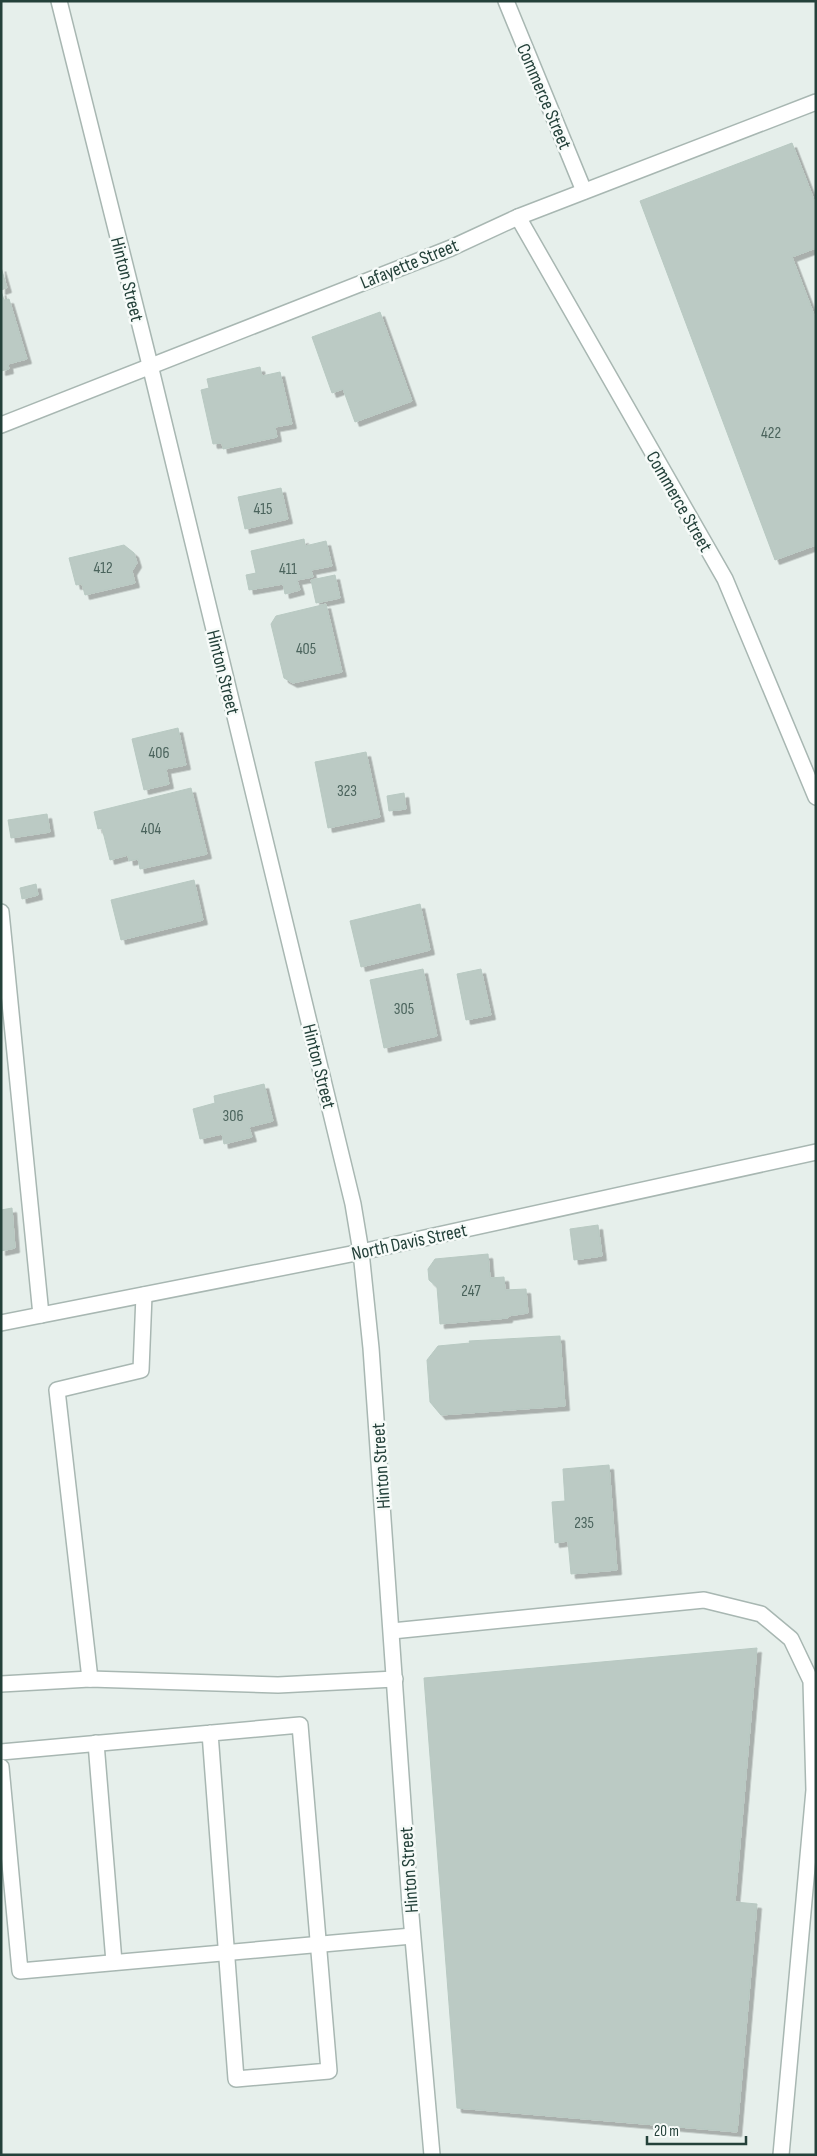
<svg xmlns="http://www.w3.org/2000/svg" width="817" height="2156" font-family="'Sofia Sans Condensed',sans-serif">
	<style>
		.building { fill: #bbcac4; stroke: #b8c9c2; filter: url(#shadow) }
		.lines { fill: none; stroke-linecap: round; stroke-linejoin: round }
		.minor-casing { stroke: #a8b7b2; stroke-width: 18 }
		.minor { stroke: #fff; stroke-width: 15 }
		.labels { text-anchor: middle; stroke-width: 5; stroke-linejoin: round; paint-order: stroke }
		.number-label { font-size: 16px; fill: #4a635c }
		.street-label { font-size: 19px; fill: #24413a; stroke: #f7fbf9 }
	</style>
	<defs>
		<filter id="shadow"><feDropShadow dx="4.5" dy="4.5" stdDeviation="0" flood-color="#0004"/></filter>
	</defs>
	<rect width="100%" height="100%" fill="#e6efeb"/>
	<!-- building -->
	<g class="building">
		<path d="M792,143L816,205V248L792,257L816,320V545L775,560L640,201Z"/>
		<path d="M1,267L7,288L1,290Z"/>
		<path d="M1,291L4,300L9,299L27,359L8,364L9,369L1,371Z"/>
		<path d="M380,312L412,401L355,422L343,389L332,393L312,337Z"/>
		<path d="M260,367L262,376L280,372L292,424L275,427L277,437L223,449L222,443L213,444L201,390L209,388L207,379Z"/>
		<path d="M281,488L288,519L245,529L238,497Z"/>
		<path d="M304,539L305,546L326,541L332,566L311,570L313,577L297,580L300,590L285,594L283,584L249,590L246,575L256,573L251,551Z"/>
		<path d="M124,545L134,553L137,563L132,571L135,583L85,595L82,584L76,585L69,558Z"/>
		<path d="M335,575L340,598L316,603L311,580Z"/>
		<path d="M326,604L342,672L293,683L284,678L271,624L276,616Z"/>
		<path d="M178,728L186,765L166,769L169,784L144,790L132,739Z"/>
		<path d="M366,752L380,817L328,828L315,762Z"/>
		<path d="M191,788L207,854L140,869L138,859L129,861L128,855L110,860L102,828L98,829L94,812Z"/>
		<path d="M404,793L406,809L389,811L387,796Z"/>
		<path d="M47,814L50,832L11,838L8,820Z"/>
		<path d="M194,880L203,920L121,940L111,900Z"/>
		<path d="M36,884L38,895L22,899L20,888Z"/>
		<path d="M420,904L430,950L361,967L350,921Z"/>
		<path d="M423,969L437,1036L384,1048L370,980Z"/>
		<path d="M481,969L491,1015L466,1020L457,974Z"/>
		<path d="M264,1084L273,1121L249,1127L252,1137L224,1144L222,1134L200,1139L193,1109L215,1103L214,1096Z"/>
		<path d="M12,1208L15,1248L1,1251V1210Z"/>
		<path d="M598,1225L602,1256L574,1260L570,1229Z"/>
		<path d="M488,1254L490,1278L504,1277L505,1290L526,1289L528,1313L508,1316V1318L440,1324L437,1287L429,1280L428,1269L435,1259Z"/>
		<path d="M560,1336L565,1406L441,1415L430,1402L427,1360L438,1346L470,1343L469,1341Z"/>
		<path d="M609,1465L617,1570L571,1574L568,1541L555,1543L552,1502L565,1501L563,1469Z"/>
		<path d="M757,1648L735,1902L757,1904L737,2132L457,2108L424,1678Z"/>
	</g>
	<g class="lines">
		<!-- minor casing -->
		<g class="minor-casing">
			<g id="minor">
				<path d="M59,1L150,365L353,1204L361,1252L371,1348L410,1904L432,2155"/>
				<path d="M506,1L584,191"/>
				<path d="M518,217L725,579L816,797"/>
				<path d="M1,425L451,248L518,217L816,102"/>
				<path d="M1,912L41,1315"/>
				<path d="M1,1323L361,1252L816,1152"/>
				<path d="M392,1631L704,1600L761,1614L791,1639L811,1681L814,1790L781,2155"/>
				<path d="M90,1679L57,1390L141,1370L144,1295"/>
				<path d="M1,1684L90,1679L278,1685L395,1679"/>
				<path d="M96,1743L114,1962"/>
				<path d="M1,1752L300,1725L329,2071L236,2079L210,1733"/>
				<path d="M1,1767L20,1971L412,1936"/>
			</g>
		</g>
		<!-- minor -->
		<use href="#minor" class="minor"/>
	</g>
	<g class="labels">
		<!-- number labels -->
		<g class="number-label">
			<text x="771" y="438">422</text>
			<text x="263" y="514">415</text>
			<text x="103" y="573">412</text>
			<text x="288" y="574">411</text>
			<text x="306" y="654">405</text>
			<text x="159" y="758">406</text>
			<text x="347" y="796">323</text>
			<text x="151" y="834">404</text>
			<text x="404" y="1014">305</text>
			<text x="233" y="1121">306</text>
			<text x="471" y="1296">247</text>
			<text x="584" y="1528">235</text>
		</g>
		<!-- street labels -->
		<g class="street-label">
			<text transform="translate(545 96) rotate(67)" y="7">Commerce Street</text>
			<text transform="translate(409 263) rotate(-22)" y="7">Lafayette Street</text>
			<text transform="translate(128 279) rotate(76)" y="7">Hinton Street</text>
			<text transform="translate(680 501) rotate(60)" y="7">Commerce Street</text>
			<text transform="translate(224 672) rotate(76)" y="7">Hinton Street</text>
			<text transform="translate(320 1066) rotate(76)" y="7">Hinton Street</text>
			<text transform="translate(409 1241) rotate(-12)" y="7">North Davis Street</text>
			<text transform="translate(380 1466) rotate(-94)" y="7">Hinton Street</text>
			<text transform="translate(408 1870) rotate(-94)" y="7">Hinton Street</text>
		</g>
	</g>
	<!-- border -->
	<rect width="817" height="2156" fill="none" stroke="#24413a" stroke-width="5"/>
	<!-- scale -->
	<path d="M647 2136v8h99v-8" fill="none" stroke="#24413a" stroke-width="2.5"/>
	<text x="654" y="2136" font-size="15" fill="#24413a" stroke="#f7fbf9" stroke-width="4" paint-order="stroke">20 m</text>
</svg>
